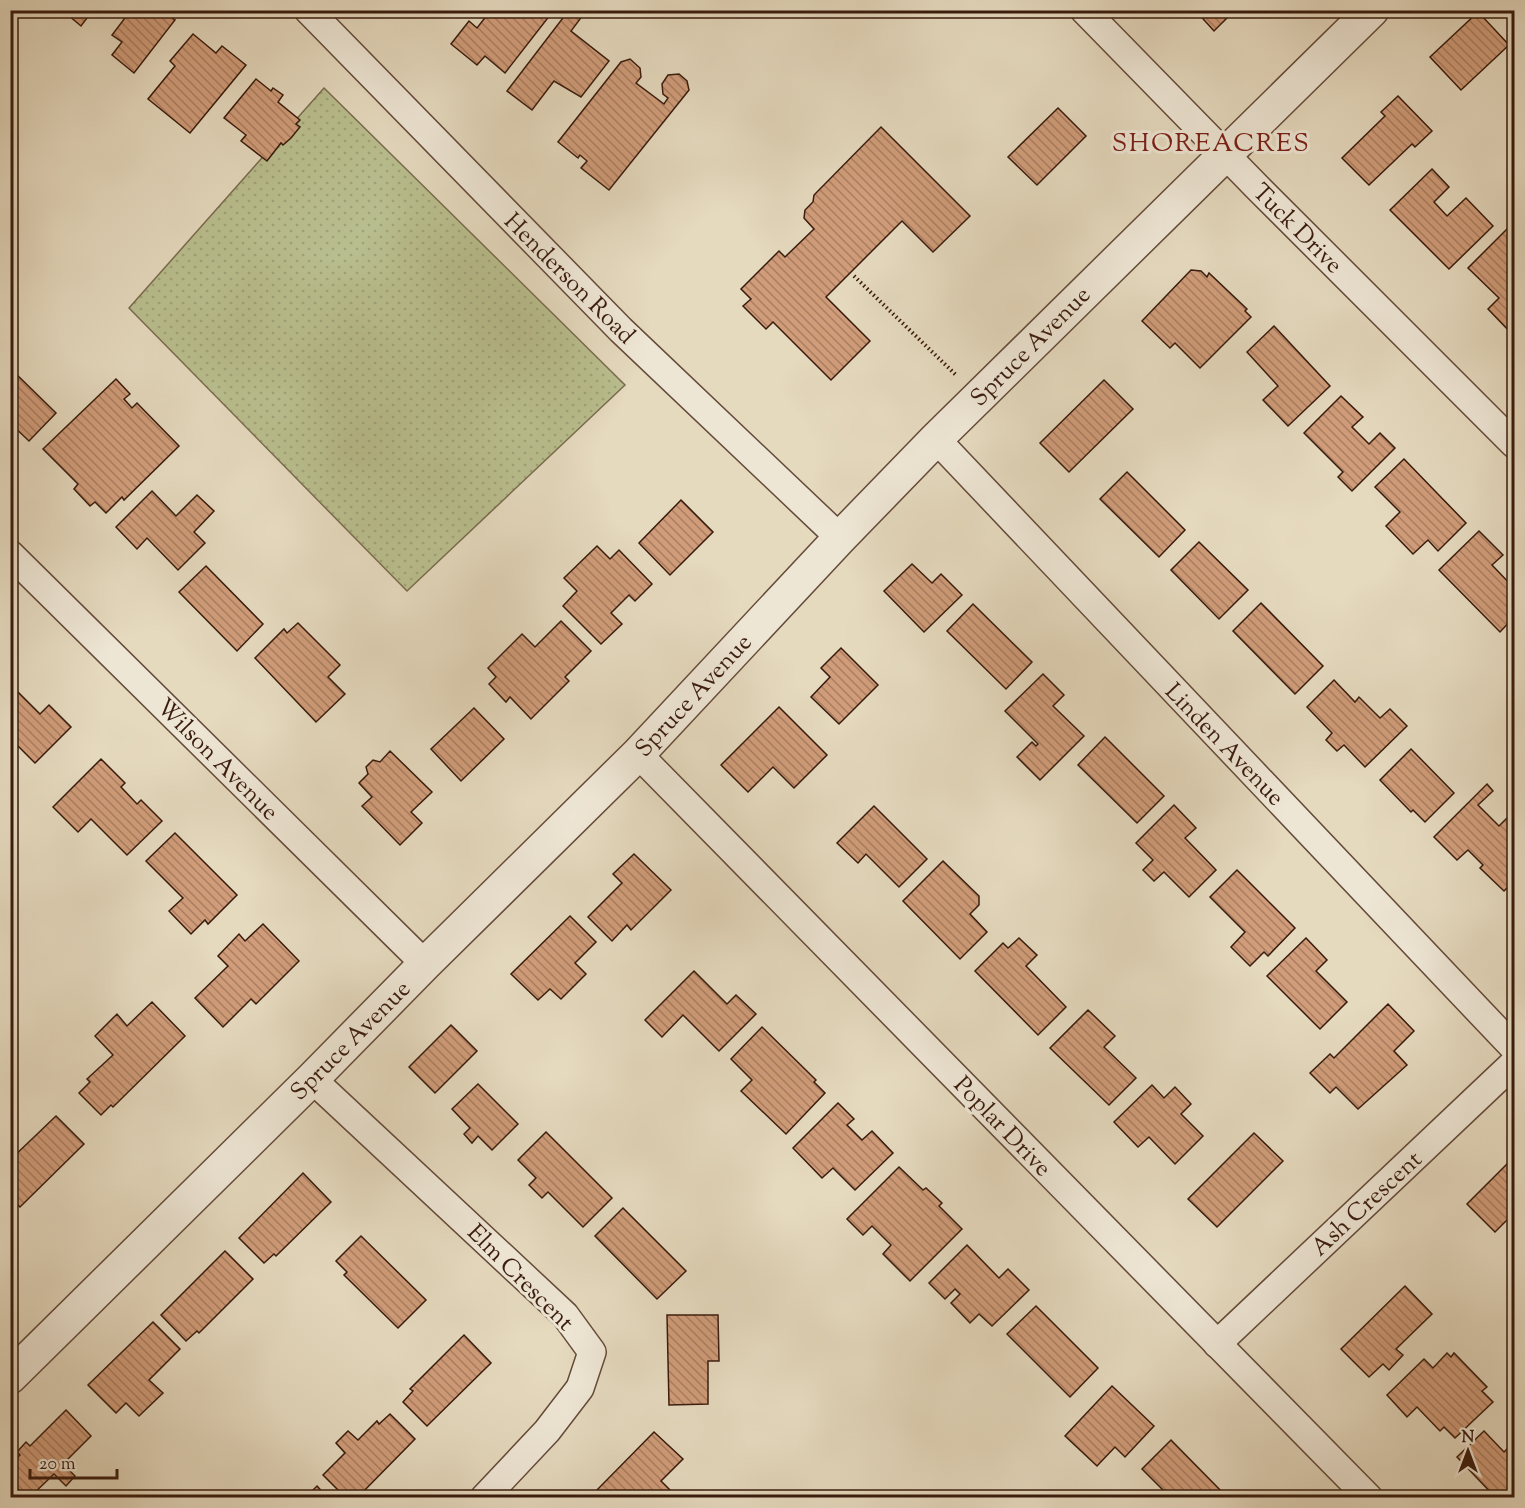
<svg xmlns="http://www.w3.org/2000/svg" width="1525" height="1508" font-family="'Sorts Mill Goudy',serif">
	<style>
		.grass { fill: url(#grass-dots); stroke: #796c4e; stroke-width: 1.5 }
		.building { fill: url(#building-back-hatch); stroke: #391b0d; stroke-width: 1.5 }
		.lines { fill: none; stroke-linecap: round; stroke-linejoin: round }
		.minor-casing { stroke: #644a39; stroke-width: 30 }
		.tertiary-casing { stroke: #644a39; stroke-width: 36 }
		.path { stroke: #391b0d; stroke-width: 4; stroke-dasharray: 1.5 3; stroke-linecap: butt }
		.minor { stroke: #eee6d5; stroke-width: 27 }
		.tertiary { stroke: #eee6d5; stroke-width: 33 }
		.labels { text-anchor: middle; stroke-width: 6; stroke-linejoin: round; paint-order: stroke }
		.street-label { font-size: 24px; fill: #391b0d; stroke: #eee6d5 }
		.neighbourhood-label { font-size: 26px; letter-spacing: 1.5px; fill: #7a1f14; stroke: #eee6d5 }
	</style>
	<defs>
		<pattern id="grass-dots" width="8" height="8" patternUnits="userSpaceOnUse" patternTransform="scale(1.5)"><rect width="8" height="8" fill="#b9be8e"/><path d="M2 2h.1M6 6h.1" fill="none" stroke="#a0a379" stroke-width="1.8" stroke-linecap="round"/></pattern>
		<pattern id="building-back-hatch" width="6" height="6" patternUnits="userSpaceOnUse" patternTransform="scale(1.5)"><rect width="6" height="6" fill="#d09c79"/><path d="M-1 5l2 2M0 0l6 6M5-1l2 2" fill="none" stroke="#aa7e62"/></pattern>
	</defs>
	<rect width="100%" height="100%" fill="#e5d9be"/>
	<filter id="stains"><feTurbulence type="fractalNoise" baseFrequency=".00333" numOctaves="4"/><feColorMatrix values="0 0 0 0 .2 0 0 0 0 .09 0 0 0 0 .02 0 0 0 .5 -.17"/></filter>
	<radialGradient id="worn" r=".72"><stop offset=".6" stop-color="#630" stop-opacity="0"/><stop offset="1" stop-color="#630" stop-opacity=".3"/></radialGradient>
	<!-- grass -->
	<path class="grass" d="M324,88L625,385L407,591L129,308Z"/>
	<!-- building -->
	<g class="building">
		<path d="M62,10H93L81,26Z"/>
		<path d="M131,10H162L175,20L134,73L112,55L122,42L112,35Z"/>
		<path d="M491,10H554L505,73L485,56L477,65L451,44L469,21L477,28Z"/>
		<path d="M569,10L586,11L571,31L609,61L581,97L554,81L532,110L507,91Z"/>
		<path d="M1195,10H1235L1214,31Z"/>
		<path d="M1500,10H1514V25Z"/>
		<path d="M1477,13L1482,16L1509,45L1461,90L1430,57Z"/>
		<path d="M193,34L216,53L222,46L246,65L190,133L148,99L175,66L170,61Z"/>
		<path d="M630,59L640,68L641,77L636,83L664,104L668,98L663,94L662,84L668,75L679,74L687,81L689,90L609,190L581,168L587,161L580,155L578,158L558,142L621,62Z"/>
		<path d="M256,79L271,91L273,88L283,95L278,102L300,120L296,124L300,127L291,138L283,145L281,143L267,161L241,141L246,135L224,118Z"/>
		<path d="M1398,96L1432,131L1415,147L1412,144L1369,185L1342,158L1385,116L1381,112Z"/>
		<path d="M1058,108L1086,136L1037,185L1008,157Z"/>
		<path d="M881,127L970,216L933,252L902,221L826,297L870,341L831,380L773,322L766,329L743,306L751,299L741,289L779,251L785,257L814,229L804,218L805,210L813,202L814,195Z"/>
		<path d="M1432,169L1449,187L1434,202L1447,216L1466,198L1493,226L1449,269L1390,210Z"/>
		<path d="M1510,226L1514,230V331L1512,334L1488,309L1499,298L1468,268Z"/>
		<path d="M1191,270L1201,271L1207,277L1209,273L1247,309L1245,311L1251,317L1200,368L1175,343L1170,348L1142,321Z"/>
		<path d="M1274,326L1330,386L1288,426L1263,400L1278,386L1247,352Z"/>
		<path d="M10,368L56,413L29,441L10,423Z"/>
		<path d="M116,379L130,394L124,399L132,408L137,403L179,446L124,500L122,497L106,513L95,502L90,506L74,489L78,484L43,449Z"/>
		<path d="M1104,380L1133,409L1069,472L1040,443Z"/>
		<path d="M1341,396L1363,417L1352,427L1369,444L1380,433L1395,448L1352,491L1338,477L1343,472L1304,433Z"/>
		<path d="M1404,459L1466,523L1438,551L1428,540L1413,554L1386,526L1400,512L1375,487Z"/>
		<path d="M1127,472L1185,530L1159,557L1100,499Z"/>
		<path d="M152,491L176,516L197,495L214,511L194,532L205,543L178,570L147,538L137,549L116,527Z"/>
		<path d="M681,500L713,532L670,575L639,543Z"/>
		<path d="M1479,531L1503,555L1492,565L1514,588V617L1500,632L1439,570Z"/>
		<path d="M1199,542L1248,590L1219,619L1171,570Z"/>
		<path d="M597,546L610,559L619,550L652,584L635,601L629,595L611,613L622,624L601,644L563,606L577,591L564,578Z"/>
		<path d="M912,564L932,583L941,574L962,595L924,632L884,591Z"/>
		<path d="M206,566L263,624L237,651L179,592Z"/>
		<path d="M1261,603L1323,666L1295,694L1233,631Z"/>
		<path d="M973,604L1032,662L1006,689L947,631Z"/>
		<path d="M561,621L591,651L565,677L569,681L531,719L510,697L506,702L489,684L496,677L488,668L522,634L535,647Z"/>
		<path d="M298,623L340,665L328,677L345,694L316,722L255,658L284,629L287,633Z"/>
		<path d="M841,648L878,685L839,724L811,697L830,677L821,668Z"/>
		<path d="M1043,674L1064,695L1053,706L1084,736L1040,780L1017,757L1032,742L1036,746L1038,744L1005,711Z"/>
		<path d="M1334,680L1355,702L1359,697L1380,718L1390,709L1407,726L1365,767L1344,745L1337,751L1326,740L1332,733L1307,707Z"/>
		<path d="M10,684L40,714L49,705L71,727L35,763L10,738Z"/>
		<path d="M779,707L827,755L794,788L773,767L748,792L721,765Z"/>
		<path d="M474,708L504,739L461,781L431,749Z"/>
		<path d="M1105,737L1164,796L1137,823L1078,765Z"/>
		<path d="M1411,749L1454,793L1425,822L1413,810L1411,812L1380,780Z"/>
		<path d="M390,751L432,792L411,812L422,823L400,845L362,806L372,797L359,783L368,774L366,767L373,760L380,762Z"/>
		<path d="M101,759L125,783L121,787L137,804L141,800L162,821L127,855L91,819L78,832L53,807Z"/>
		<path d="M1487,784L1493,791L1478,805L1499,826L1511,814L1514,817V881L1504,891L1480,868L1483,865L1468,850L1457,860L1434,837Z"/>
		<path d="M1174,805L1196,828L1185,838L1216,870L1189,897L1164,872L1154,881L1143,870L1153,860L1136,843Z"/>
		<path d="M874,806L927,859L899,887L866,854L858,863L837,843Z"/>
		<path d="M175,833L237,895L208,924L205,920L191,934L169,911L183,898L146,861Z"/>
		<path d="M634,854L671,890L631,930L627,925L612,941L588,917L622,883L613,874Z"/>
		<path d="M943,861L979,896V905L970,914L987,932L960,959L903,901Z"/>
		<path d="M1237,870L1295,928L1268,956L1264,952L1250,966L1231,947L1245,932L1210,897Z"/>
		<path d="M570,916L596,942L575,963L586,974L561,999L550,989L538,1000L511,974Z"/>
		<path d="M263,924L299,961L256,1004L251,999L223,1027L195,998L228,966L218,956L239,934L245,941Z"/>
		<path d="M1019,938L1037,955L1026,966L1066,1007L1038,1035L975,971L1003,943L1008,948Z"/>
		<path d="M1306,938L1327,960L1316,971L1347,1002L1320,1029L1267,976Z"/>
		<path d="M694,971L727,1004L736,995L756,1014L719,1051L683,1015L662,1037L645,1020Z"/>
		<path d="M152,1002L185,1036L113,1107L111,1105L101,1115L79,1093L90,1082L87,1079L113,1055L95,1036L117,1014L127,1026Z"/>
		<path d="M1388,1004L1414,1031L1394,1051L1407,1065L1358,1109L1336,1087L1330,1093L1310,1073L1330,1054L1334,1058Z"/>
		<path d="M1088,1010L1115,1036L1104,1047L1136,1078L1109,1105L1050,1048Z"/>
		<path d="M451,1025L477,1051L435,1093L409,1067Z"/>
		<path d="M762,1027L816,1080L814,1082L825,1093L786,1134L741,1091L752,1080L731,1059Z"/>
		<path d="M478,1084L518,1124L492,1150L478,1136L472,1143L464,1134L470,1128L452,1109Z"/>
		<path d="M1152,1085L1164,1098L1175,1087L1191,1104L1181,1114L1203,1136L1175,1164L1149,1137L1138,1147L1114,1122Z"/>
		<path d="M838,1103L854,1119L847,1125L862,1140L872,1131L893,1153L855,1190L833,1168L822,1178L793,1148Z"/>
		<path d="M56,1116L84,1144L20,1207L10,1197V1160Z"/>
		<path d="M546,1132L612,1198L583,1227L548,1192L542,1198L529,1185L536,1178L518,1160Z"/>
		<path d="M1254,1133L1283,1161L1217,1227L1188,1199Z"/>
		<path d="M1514,1157V1213L1495,1232L1467,1204Z"/>
		<path d="M899,1167L923,1190L926,1188L942,1203L939,1206L962,1229L910,1281L883,1254L891,1245L872,1226L863,1235L847,1219Z"/>
		<path d="M303,1173L331,1202L276,1256L274,1254L264,1263L239,1238Z"/>
		<path d="M623,1208L686,1271L657,1299L595,1236Z"/>
		<path d="M361,1236L426,1300L398,1328L344,1275L347,1272L336,1261Z"/>
		<path d="M967,1245L999,1278L1008,1269L1029,1290L992,1326L979,1314L970,1323L951,1303L960,1294L955,1289L945,1299L929,1283Z"/>
		<path d="M225,1251L253,1279L199,1333L197,1331L186,1341L161,1315Z"/>
		<path d="M1405,1286L1432,1314L1396,1349L1403,1355L1389,1370L1383,1364L1369,1377L1341,1349Z"/>
		<path d="M1036,1306L1098,1368L1070,1397L1007,1334Z"/>
		<path d="M667,1315H718L719,1361H708V1404L669,1405Z"/>
		<path d="M153,1322L180,1349L149,1380L163,1393L139,1416L126,1403L116,1413L88,1385Z"/>
		<path d="M464,1335L491,1363L427,1426L403,1402L413,1391L410,1389Z"/>
		<path d="M1447,1353L1451,1357L1454,1353L1487,1387L1482,1391L1493,1402L1455,1438L1444,1427L1440,1431L1417,1407L1407,1417L1387,1395L1424,1359L1433,1368Z"/>
		<path d="M1112,1386L1154,1426L1125,1457L1115,1447L1097,1466L1065,1436Z"/>
		<path d="M66,1410L91,1436L63,1464L75,1476L66,1486L54,1474L29,1498H27L10,1481V1465L20,1455L17,1452L26,1442L30,1446Z"/>
		<path d="M390,1414L415,1439L357,1498H346L323,1475L345,1453L336,1443L348,1431L358,1440L377,1421L379,1424Z"/>
		<path d="M1484,1431L1504,1452L1514,1442V1498H1496L1457,1457Z"/>
		<path d="M654,1432L683,1459L661,1481L672,1492L666,1498H594L592,1495Z"/>
		<path d="M1171,1440L1228,1498H1171L1142,1469Z"/>
		<path d="M317,1486L328,1498H305Z"/>
	</g>
	<g class="lines">
		<!-- minor casing -->
		<g class="minor-casing">
			<g id="minor">
				<path d="M308,10L621,330L840,538"/>
				<path d="M1084,10L1258,188L1514,444"/>
				<path d="M936,439L1514,1048"/>
				<path d="M10,554L425,964"/>
				<path d="M638,754L1369,1498"/>
				<path d="M312,1079L565,1315L592,1352L580,1388L547,1431L484,1498"/>
				<path d="M1217,1344L1514,1063"/>
			</g>
		</g>
		<!-- tertiary casing -->
		<g class="tertiary-casing">
			<path id="tertiary" d="M10,1377L312,1079L425,964L638,754L840,538L936,439L1372,10"/>
		</g>
		<!-- path -->
		<path class="path" d="M854,276L956,375"/>
		<!-- minor -->
		<use href="#minor" class="minor"/>
		<!-- tertiary -->
		<use href="#tertiary" class="tertiary"/>
	</g>
	<g class="labels">
		<!-- street labels -->
		<g class="street-label">
			<text transform="translate(1298 228) rotate(45)" y="8">Tuck Drive</text>
			<text transform="translate(570 278) rotate(45)" y="8">Henderson Road</text>
			<text transform="translate(1030 346) rotate(-45)" y="8">Spruce Avenue</text>
			<text transform="translate(693 695) rotate(-47)" y="8">Spruce Avenue</text>
			<text transform="translate(1225 744) rotate(46)" y="8">Linden Avenue</text>
			<text transform="translate(218 759) rotate(45)" y="8">Wilson Avenue</text>
			<text transform="translate(350 1040) rotate(-45)" y="8">Spruce Avenue</text>
			<text transform="translate(1003 1126) rotate(46)" y="8">Poplar Drive</text>
			<text transform="translate(1366 1203) rotate(-43)" y="8">Ash Crescent</text>
			<text transform="translate(521 1277) rotate(45)" y="8">Elm Crescent</text>
		</g>
		<!-- neighbourhood labels -->
		<g class="neighbourhood-label">
			<text x="1211" y="151">SHOREACRES</text>
		</g>
	</g>
	<!-- margin -->
	<rect width="1525" height="1508" fill="none" stroke="#e5d9be" stroke-width="36"/>
	<rect x="12" y="12" width="1501" height="1484" fill="none" stroke="#391b0d" stroke-width="3"/>
	<rect x="18" y="18" width="1489" height="1472" fill="none" stroke="#391b0d" stroke-width="1.5"/>
	<!-- north arrow -->
	<g transform="translate(1468 1451)" stroke="#eee6d5" stroke-width="4.5" paint-order="stroke">
	<path d="M0-4.5L10 22L0 15L-10 22Z" fill="#391b0d"/>
	<text y="-9" font-size="16" font-weight="bold" text-anchor="middle" fill="#391b0d">N</text>
	</g>
	<!-- scale -->
	<path d="M30 1469v9h87v-9" fill="none" stroke="#391b0d" stroke-width="3"/>
	<text x="39" y="1469" font-size="18" fill="#391b0d" stroke="#eee6d5" stroke-width="4.5" paint-order="stroke">20 m</text>
	<rect width="100%" height="100%" filter="url(#stains)"/>
	<rect width="100%" height="100%" fill="url(#worn)"/>
</svg>
